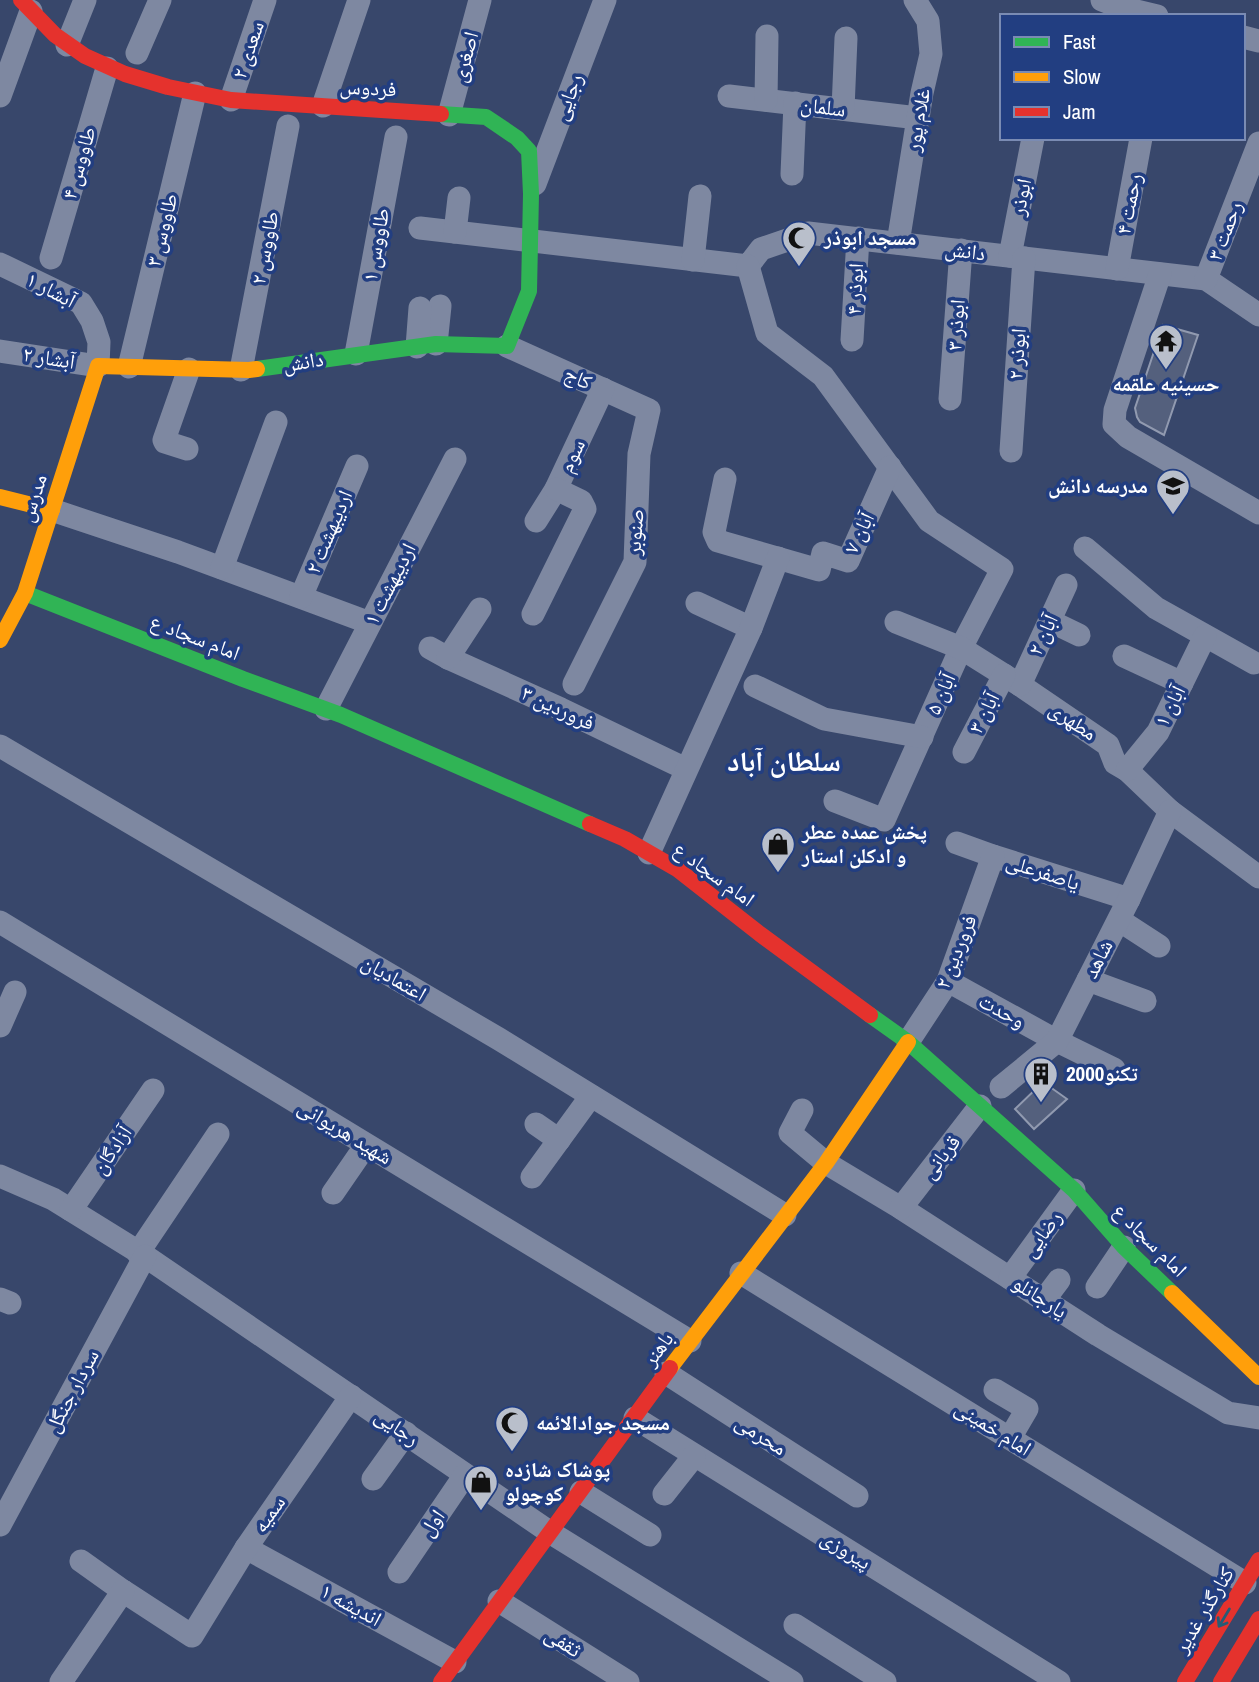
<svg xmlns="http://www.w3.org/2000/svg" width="1259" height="1682" font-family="'Archivo Narrow','Noto Naskh Arabic',sans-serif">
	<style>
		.building { fill: #54607d; stroke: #919ab0; stroke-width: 2 }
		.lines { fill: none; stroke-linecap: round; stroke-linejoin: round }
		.street { stroke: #7e88a1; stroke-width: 23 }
		.fast { stroke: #30b455; stroke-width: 16 }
		.slow { stroke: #ff9f0a; stroke-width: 16 }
		.jam { stroke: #e5322d; stroke-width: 16 }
		.oneway { stroke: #265c76 }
		.labels { text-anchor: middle; stroke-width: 7; stroke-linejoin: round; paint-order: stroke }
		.street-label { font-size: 21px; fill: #fff; stroke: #223e81 }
		.poi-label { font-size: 21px; font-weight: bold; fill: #fff; stroke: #223e81; text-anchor: start }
		.district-label { font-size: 28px; font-weight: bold; fill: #fff; stroke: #223e81 }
	</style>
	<rect width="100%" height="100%" fill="#38476b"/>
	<!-- building -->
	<g class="building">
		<path d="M1163,325L1198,335L1164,435L1140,422L1137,417L1135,408Z"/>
		<path d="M1043,1082L1067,1099L1034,1129L1015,1109Z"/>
	</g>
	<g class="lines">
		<!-- street -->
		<g class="street">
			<path d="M1102,0L1120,7L1157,16"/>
			<path d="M1243,37L1259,41"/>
			<path d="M67,45L85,0"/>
			<path d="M137,53L160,0"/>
			<path d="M0,96L31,11"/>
			<path d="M729,96L918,118"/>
			<path d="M231,100L265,0"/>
			<path d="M766,100L767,36"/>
			<path d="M323,106L359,0"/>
			<path d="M843,109L846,38"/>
			<path d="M449,115L480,0"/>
			<path d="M792,174L795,103"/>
			<path d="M535,184L605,0"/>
			<path d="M420,228L748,266L761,249L808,233L1206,279L1259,315"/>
			<path d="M455,232L459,198"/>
			<path d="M898,243L922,93L931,54L928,21L915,0"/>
			<path d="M1010,256L1033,138"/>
			<path d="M51,258L107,68"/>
			<path d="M693,260L700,196"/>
			<path d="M0,264L81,303L92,321L99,342L98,366L0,351"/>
			<path d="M748,266L767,333L823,376L929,521L1002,569L961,648L884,820L835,801"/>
			<path d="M1117,269L1141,138"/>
			<path d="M1160,274L1115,410L1114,424L1128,437L1259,513"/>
			<path d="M1206,279L1259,143"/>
			<path d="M852,340L858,238"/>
			<path d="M436,344L440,306"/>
			<path d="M507,346L649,410L639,454L635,562L574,684"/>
			<path d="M417,347L420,308"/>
			<path d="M356,354L396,137"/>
			<path d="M129,367L195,93"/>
			<path d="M241,370L288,126"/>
			<path d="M950,399L961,250"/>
			<path d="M187,449L165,442L164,440L189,369"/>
			<path d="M1011,451L1024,258"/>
			<path d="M725,479L714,532L718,541L819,570L823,553L848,561L890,467"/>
			<path d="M52,510L178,552L370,623"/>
			<path d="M536,521L556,489L603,389"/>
			<path d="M1085,548L1156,608L1254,663"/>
			<path d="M222,568L276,422"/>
			<path d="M301,597L357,466"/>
			<path d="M697,603L751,628"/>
			<path d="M533,614L585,509L581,501L556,489"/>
			<path d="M1050,621L1079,635"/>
			<path d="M896,622L961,648L1020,685L1108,745L1115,763L1127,770L1170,811L1259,877"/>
			<path d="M430,648L448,658L561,709L686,769"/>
			<path d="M1124,656L1182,683"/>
			<path d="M448,658L480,609"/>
			<path d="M1020,685L1066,585"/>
			<path d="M755,686L824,719L922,737"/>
			<path d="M326,709L455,459"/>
			<path d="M0,746L499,1039L785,1215"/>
			<path d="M964,752L1004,675"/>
			<path d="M1127,770L1158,732L1205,636"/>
			<path d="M957,843L993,856L1129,899"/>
			<path d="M649,853L751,628L778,558"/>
			<path d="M1119,920L1159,946"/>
			<path d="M0,922L690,1341"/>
			<path d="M1088,980L1145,1001"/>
			<path d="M948,981L1057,1041L1114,1069"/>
			<path d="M0,1026L15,992"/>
			<path d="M908,1042L948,981L993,856"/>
			<path d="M1001,1087L1057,1041L1129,899L1170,811"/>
			<path d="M802,1110L790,1133L826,1163L901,1208L1098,1335L1228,1413L1259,1418"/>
			<path d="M536,1124L559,1140"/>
			<path d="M0,1176L53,1199L145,1256L551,1533L792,1682"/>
			<path d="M532,1177L591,1096"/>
			<path d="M333,1193L364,1148"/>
			<path d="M901,1208L980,1106"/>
			<path d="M71,1210L153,1090"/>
			<path d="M138,1253L218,1134"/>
			<path d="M741,1273L1245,1583"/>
			<path d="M1010,1278L1074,1190"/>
			<path d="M1097,1287L1124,1247"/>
			<path d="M0,1299L10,1303"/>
			<path d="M1044,1300L1059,1280"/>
			<path d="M666,1373L857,1496"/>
			<path d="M995,1390L1027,1409L1010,1438"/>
			<path d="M635,1418L1059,1682"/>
			<path d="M373,1479L406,1433"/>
			<path d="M581,1492L650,1535"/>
			<path d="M664,1494L694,1456"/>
			<path d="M0,1525L145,1256"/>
			<path d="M246,1548L455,1662"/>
			<path d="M81,1561L123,1591L192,1636L246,1548L351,1396"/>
			<path d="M399,1572L465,1475"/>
			<path d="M499,1601L628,1682"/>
			<path d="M795,1625L885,1682"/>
			<path d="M61,1682L123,1591"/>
		</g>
		<!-- fast -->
		<g class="fast">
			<path d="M257,369L436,344L507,346L529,291L531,194L529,151L517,138L486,117L441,114"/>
			<path d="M25,593L243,679L341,715L590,824"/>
			<path d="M870,1015L908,1042L1074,1190L1124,1247L1172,1293"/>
		</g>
		<!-- slow -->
		<g class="slow">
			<path d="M0,497L52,510"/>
			<path d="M0,640L25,593L98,366L249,370L257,369"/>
			<path d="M1172,1293L1259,1377"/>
			<path d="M670,1368L826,1163L908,1042"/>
		</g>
		<!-- jam -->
		<g class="jam">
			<path d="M21,0L55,35L85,56L125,74L168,87L231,100L441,114"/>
			<path d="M590,824L625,839L677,869L760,934L870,1015"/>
			<path d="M441,1682L670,1368"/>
			<path d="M1185,1682L1259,1560"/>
			<path d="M1221,1682L1259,1619"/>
		</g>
	</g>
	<!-- one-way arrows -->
	<defs><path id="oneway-shaft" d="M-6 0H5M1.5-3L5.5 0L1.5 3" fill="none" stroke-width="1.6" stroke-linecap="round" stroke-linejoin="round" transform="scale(1.75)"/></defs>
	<use class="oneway" href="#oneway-shaft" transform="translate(1224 1618) rotate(121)"/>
	<!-- icons -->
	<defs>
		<g id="mosque-pin" transform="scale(1.75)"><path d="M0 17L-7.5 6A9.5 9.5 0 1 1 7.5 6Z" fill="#b9bfcb" stroke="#223e81"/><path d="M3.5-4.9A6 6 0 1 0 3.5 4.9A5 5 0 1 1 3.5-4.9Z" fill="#111"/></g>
		<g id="temple-pin" transform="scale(1.75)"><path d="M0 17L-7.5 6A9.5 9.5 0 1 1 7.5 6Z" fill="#b9bfcb" stroke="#223e81"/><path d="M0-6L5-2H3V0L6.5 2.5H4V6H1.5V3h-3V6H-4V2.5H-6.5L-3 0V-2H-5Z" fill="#111"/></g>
		<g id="school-pin" transform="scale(1.75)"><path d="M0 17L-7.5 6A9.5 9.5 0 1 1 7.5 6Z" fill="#b9bfcb" stroke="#223e81"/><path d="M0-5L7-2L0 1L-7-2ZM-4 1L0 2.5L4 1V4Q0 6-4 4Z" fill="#111"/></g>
		<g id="shop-pin" transform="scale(1.75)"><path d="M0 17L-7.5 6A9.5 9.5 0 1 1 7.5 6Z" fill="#b9bfcb" stroke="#223e81"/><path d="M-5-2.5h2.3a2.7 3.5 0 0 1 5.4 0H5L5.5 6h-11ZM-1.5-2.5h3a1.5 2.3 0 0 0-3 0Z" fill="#111"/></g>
		<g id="building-pin" transform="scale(1.75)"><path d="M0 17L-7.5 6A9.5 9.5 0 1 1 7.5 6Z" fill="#b9bfcb" stroke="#223e81"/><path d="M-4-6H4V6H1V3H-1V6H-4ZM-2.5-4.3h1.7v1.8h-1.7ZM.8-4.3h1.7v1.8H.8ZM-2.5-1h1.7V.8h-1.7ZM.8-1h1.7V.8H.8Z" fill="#111"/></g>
	</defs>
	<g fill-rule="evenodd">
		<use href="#mosque-pin" x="799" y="238"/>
		<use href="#temple-pin" x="1166" y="341"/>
		<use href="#school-pin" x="1173" y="486"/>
		<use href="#shop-pin" x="778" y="844"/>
		<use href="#building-pin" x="1041" y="1074"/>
		<use href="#mosque-pin" x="512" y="1423"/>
		<use href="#shop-pin" x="481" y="1482"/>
	</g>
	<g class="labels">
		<!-- street labels -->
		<g class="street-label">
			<text transform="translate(248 50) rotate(-71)" y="7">سعدی ۲</text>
			<text transform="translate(465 57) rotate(-75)" y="7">اصغری</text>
			<text transform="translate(368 88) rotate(3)" y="7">فردوس</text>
			<text transform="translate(568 97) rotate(-69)" y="7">رجایی</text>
			<text transform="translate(823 107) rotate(7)" y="7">سلمان</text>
			<text transform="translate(918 120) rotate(-80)" y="7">غلام پور</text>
			<text transform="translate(79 163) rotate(-74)" y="7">طاووس ۴</text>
			<text transform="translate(1021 197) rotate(-79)" y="7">ابوذر</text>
			<text transform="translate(1129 204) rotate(-79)" y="7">رحمت ۴</text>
			<text transform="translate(162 230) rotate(-76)" y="7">طاووس ۳</text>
			<text transform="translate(1225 231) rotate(-69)" y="7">رحمت ۳</text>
			<text transform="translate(376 245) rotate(-80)" y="7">طاووس ۱</text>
			<text transform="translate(265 248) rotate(-79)" y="7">طاووس ۲</text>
			<text transform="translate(965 251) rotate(7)" y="7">دانش</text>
			<text transform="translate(855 289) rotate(-87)" y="7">ابوذر ۴</text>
			<text transform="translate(51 290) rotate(28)" y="7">آبشار ۱</text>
			<text transform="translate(956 325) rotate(-86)" y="7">ابوذر ۳</text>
			<text transform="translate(1017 354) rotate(-86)" y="7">ابوذر ۲</text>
			<text transform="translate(49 358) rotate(9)" y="7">آبشار ۲</text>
			<text transform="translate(303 362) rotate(-9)" y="7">دانش</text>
			<text transform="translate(578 378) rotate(24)" y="7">کاج</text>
			<text transform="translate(572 456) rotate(-65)" y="7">سوم</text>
			<text transform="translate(33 498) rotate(-72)" y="7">مدرس</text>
			<text transform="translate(329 532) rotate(-67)" y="7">اردیبهشت ۲</text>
			<text transform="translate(635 532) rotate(-86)" y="7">صنوبر</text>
			<text transform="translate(859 533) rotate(-64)" y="7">آبان ۷</text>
			<text transform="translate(390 584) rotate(-63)" y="7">اردیبهشت ۱</text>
			<text transform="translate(1043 635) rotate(-65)" y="7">آبان ۲</text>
			<text transform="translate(195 637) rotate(21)" y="7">امام سجاد ع</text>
			<text transform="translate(941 694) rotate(-66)" y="7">آبان ۵</text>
			<text transform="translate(1170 706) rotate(-63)" y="7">آبان ۱</text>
			<text transform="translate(558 708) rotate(25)" y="7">فروردین ۳</text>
			<text transform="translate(984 713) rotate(-63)" y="7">آبان ۳</text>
			<text transform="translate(1073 721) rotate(34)" y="7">مطهری</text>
			<text transform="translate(1043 872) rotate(18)" y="7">یاصفرعلی</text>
			<text transform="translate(714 874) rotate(36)" y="7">امام سجاد ع</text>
			<text transform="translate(956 952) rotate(-68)" y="7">فروردین ۲</text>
			<text transform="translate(1098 959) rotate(-63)" y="7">شاهد</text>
			<text transform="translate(394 978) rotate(30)" y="7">اعتمادیان</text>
			<text transform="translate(1002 1011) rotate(29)" y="7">وحدت</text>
			<text transform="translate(345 1132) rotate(31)" y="7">شهید هریوانی</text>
			<text transform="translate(112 1150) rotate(-56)" y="7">آزادگان</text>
			<text transform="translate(941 1157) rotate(-52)" y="7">قربانی</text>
			<text transform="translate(1042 1234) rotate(-54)" y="7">رضایی</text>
			<text transform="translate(1150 1240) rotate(45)" y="7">امام سجاد ع</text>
			<text transform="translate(1040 1297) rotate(33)" y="7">یارجانلو</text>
			<text transform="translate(658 1349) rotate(-53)" y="7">باهنر</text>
			<text transform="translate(72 1391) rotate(-62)" y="7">سردار جنگل</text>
			<text transform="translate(397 1427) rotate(35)" y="7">رجایی</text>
			<text transform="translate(993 1428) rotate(32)" y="7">امام خمینی</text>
			<text transform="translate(761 1435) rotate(33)" y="7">محرمی</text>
			<text transform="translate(269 1514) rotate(-55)" y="7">سمیه</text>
			<text transform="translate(432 1523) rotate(-55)" y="7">اول</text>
			<text transform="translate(846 1550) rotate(32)" y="7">پیروزی</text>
			<text transform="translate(351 1605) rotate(29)" y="7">اندیشه ۱</text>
			<text transform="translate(1204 1610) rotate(-59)" y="7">کنارگذر غدیر</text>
			<text transform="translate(563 1642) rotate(32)" y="7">ثقفی</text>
		</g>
		<!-- poi labels -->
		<g class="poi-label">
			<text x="824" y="245">مسجد ابوذر</text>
			<text x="1166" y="391" text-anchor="middle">حسینیه علقمه</text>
			<text x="1148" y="493" text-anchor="end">مدرسه دانش</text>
			<text x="802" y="839">پخش عمده عطر<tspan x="802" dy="24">و ادکلن استار</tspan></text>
			<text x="1066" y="1081">تکنو2000</text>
			<text x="536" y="1430">مسجد جوادالائمه</text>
			<text x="505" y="1477">پوشاک شازده<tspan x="505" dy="24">کوچولو</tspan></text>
		</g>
		<!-- district labels -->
		<g class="district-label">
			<text x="784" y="771">سلطان آباد</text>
		</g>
	</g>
	<!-- legend -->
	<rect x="1000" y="14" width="245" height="126" fill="#223e81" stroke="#7a8bb3" stroke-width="2"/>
	<rect x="1014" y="37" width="35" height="10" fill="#30b455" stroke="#7a8bb3" stroke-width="2"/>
	<text x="1063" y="49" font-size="21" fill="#ffffff">Fast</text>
	<rect x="1014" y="72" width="35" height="10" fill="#ff9f0a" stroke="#7a8bb3" stroke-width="2"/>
	<text x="1063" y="84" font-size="21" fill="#ffffff">Slow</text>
	<rect x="1014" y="107" width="35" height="10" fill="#e5322d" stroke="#7a8bb3" stroke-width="2"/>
	<text x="1063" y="119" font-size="21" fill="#ffffff">Jam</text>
</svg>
